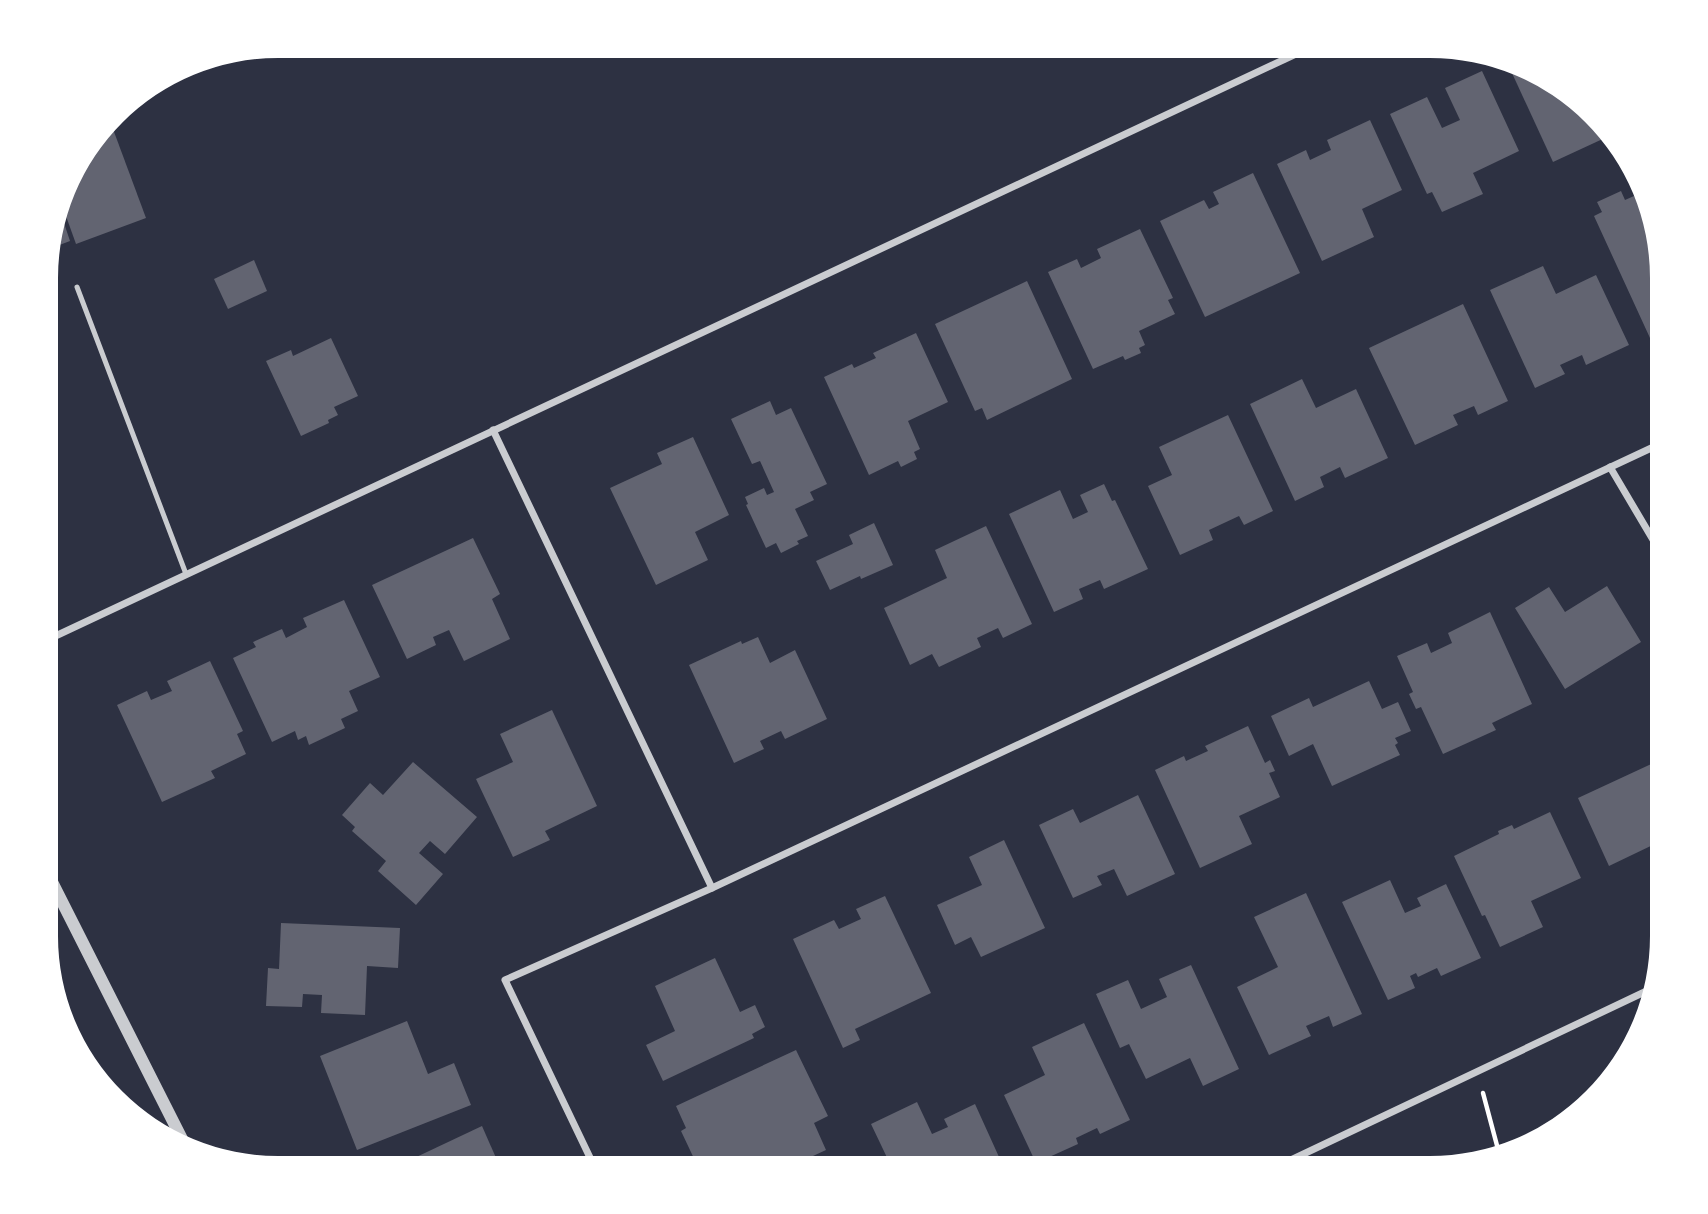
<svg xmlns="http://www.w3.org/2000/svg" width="1708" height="1214" font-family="'Exo 2',sans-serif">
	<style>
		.building { fill: #626471 }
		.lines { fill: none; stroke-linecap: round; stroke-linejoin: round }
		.path { stroke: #fff; stroke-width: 4.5 }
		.service { stroke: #caccd0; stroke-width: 5 }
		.minor { stroke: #caccd0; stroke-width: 7 }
		.tertiary { stroke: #caccd0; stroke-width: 12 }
	</style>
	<rect width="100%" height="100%" fill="#2d3142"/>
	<!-- building -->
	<g class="building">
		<path d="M1506,60L1519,63L1572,94L1607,137L1553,162Z"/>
		<path d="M1482,71L1519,151L1473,173L1483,194L1442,212L1432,192L1427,194L1390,114L1427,97L1442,128L1460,120L1445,88Z"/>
		<path d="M1370,120L1402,190L1362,209L1374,237L1322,261L1277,164L1306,150L1310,160L1331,150L1327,140Z"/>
		<path d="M110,121L146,218L76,244L62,205L76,162Z"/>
		<path d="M1253,173L1300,273L1205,317L1160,221L1204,200L1209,209L1219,204L1213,192Z"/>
		<path d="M1621,191L1625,200L1634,196L1646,220L1650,218L1662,263V332L1650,338L1594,216L1602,212L1597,202Z"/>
		<path d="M60,211L70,241L49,249L48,246Z"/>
		<path d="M1140,229L1173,298L1168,300L1175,314L1139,331L1145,345L1139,348L1141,353L1125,360L1123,356L1093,369L1048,272L1077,259L1081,268L1101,258L1097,249Z"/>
		<path d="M254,260L267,291L228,309L214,279Z"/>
		<path d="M1543,266L1556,294L1596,275L1629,345L1586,365L1582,355L1560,365L1565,374L1535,388L1490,290Z"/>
		<path d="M1027,281L1072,379L987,420L982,408L975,411L935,324Z"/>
		<path d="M1463,304L1508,401L1478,415L1474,406L1453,415L1458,425L1415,445L1369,348Z"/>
		<path d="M916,333L948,402L908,421L920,449L914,452L917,459L901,467L898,461L869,475L824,377L852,364L854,368L876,358L873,353Z"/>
		<path d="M331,338L358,396L334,407L338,415L328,420L329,423L301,436L266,361L291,350L293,356Z"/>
		<path d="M1302,379L1316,408L1356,389L1388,458L1345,478L1340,467L1320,477L1324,487L1295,501L1250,404Z"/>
		<path d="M770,401L776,415L791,408L827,484L810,492L814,500L795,509L808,536L797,541L799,544L781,553L776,543L766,548L746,505L748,504L745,497L764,488L767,495L774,492L760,461L752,464L731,419Z"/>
		<path d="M1228,415L1273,511L1244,525L1239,516L1209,530L1213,540L1180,555L1148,486L1172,475L1159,447Z"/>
		<path d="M693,437L729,515L695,532L708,560L656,585L610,488L662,464L657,453Z"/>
		<path d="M1104,484L1112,501L1115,500L1148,569L1104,589L1100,580L1079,589L1083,599L1054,612L1009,514L1060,490L1073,519L1088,512L1080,495Z"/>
		<path d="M874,523L893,565L861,579L860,576L830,590L816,561L853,544L849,535Z"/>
		<path d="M986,526L1032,624L1003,638L998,628L977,638L981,647L939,667L932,654L910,665L884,608L947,578L935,550Z"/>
		<path d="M473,538L500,594L492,599L510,639L464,661L449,630L433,637L436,645L407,659L372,585Z"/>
		<path d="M1607,586L1641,642L1565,689L1515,608L1549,587L1565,612Z"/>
		<path d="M344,600L380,677L349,691L358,711L341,719L345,728L309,745L306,736L298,740L295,731L272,742L233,658L256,647L253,642L282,629L286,638L307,627L303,618Z"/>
		<path d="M1490,612L1532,704L1492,723L1496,730L1443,754L1421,707L1416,709L1409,694L1413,692L1397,656L1427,643L1431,653L1452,643L1448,633Z"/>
		<path d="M758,637L770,663L795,650L827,719L785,739L781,731L760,741L764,749L734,763L689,665L741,641L742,644Z"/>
		<path d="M210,661L243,731L237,734L246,754L211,771L215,778L162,802L117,705L147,691L151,700L172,691L167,681Z"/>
		<path d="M1369,681L1382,709L1398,702L1411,731L1395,738L1398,743L1395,745L1400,755L1332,786L1313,744L1289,756L1271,716L1309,698L1313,707Z"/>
		<path d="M552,710L597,806L545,831L550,840L513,857L476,779L513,762L500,734Z"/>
		<path d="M1248,726L1265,763L1270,760L1275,771L1269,773L1280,797L1239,816L1252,844L1200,868L1155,770L1184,756L1186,761L1208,751L1205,746Z"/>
		<path d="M1662,759V848L1659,842L1609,866L1578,798Z"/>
		<path d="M413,762L477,817L445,854L430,841L419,853L443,874L416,905L378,871L386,861L352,831L355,827L342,815L370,783L383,795Z"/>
		<path d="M1138,795L1175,874L1127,896L1114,869L1097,876L1102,885L1073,898L1039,825L1073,809L1080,823Z"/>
		<path d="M1550,812L1581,878L1531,901L1543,927L1500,947L1485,915L1482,916L1454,856L1499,834L1498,831L1512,825L1514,829Z"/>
		<path d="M1004,840L1045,928L981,957L971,937L955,945L937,905L982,885L969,857Z"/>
		<path d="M1390,880L1405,913L1421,906L1417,898L1446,884L1481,958L1441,976L1437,968L1418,977L1416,973L1410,976L1415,988L1388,1000L1342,902Z"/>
		<path d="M1306,893L1362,1014L1333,1027L1329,1016L1306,1026L1311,1036L1269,1055L1237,987L1278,967L1254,917Z"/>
		<path d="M885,896L931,993L855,1029L860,1040L843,1048L793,939L834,920L839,929L861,919L856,909Z"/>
		<path d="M281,923L400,928L398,968L367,966L365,1015L321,1013L322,995L303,994L302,1007L266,1006L268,968L279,969Z"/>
		<path d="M715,958L740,1012L755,1005L765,1027L752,1034L754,1038L663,1081L646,1045L675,1031L655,986Z"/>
		<path d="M1191,965L1239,1069L1203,1086L1190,1058L1146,1079L1129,1044L1120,1048L1096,994L1128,980L1141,1009L1167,997L1159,979Z"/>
		<path d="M407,1021L428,1074L454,1063L471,1105L357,1150L320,1056Z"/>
		<path d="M1084,1023L1130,1120L1100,1134L1097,1128L1076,1138L1078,1144L1036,1163L1004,1095L1045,1075L1032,1047Z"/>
		<path d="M796,1050L828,1116L814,1123L826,1150L787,1168H706L704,1164L698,1167L681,1131L686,1128L676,1106Z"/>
		<path d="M917,1102L932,1134L948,1127L944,1119L975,1104L1004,1168H892L871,1124Z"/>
		<path d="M482,1126L500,1167L414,1168L410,1160Z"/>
	</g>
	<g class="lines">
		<!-- path -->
		<path class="path" d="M1483,1093L1499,1153"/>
		<!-- service -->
		<path class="service" d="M77,287L186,574"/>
		<!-- minor -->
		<g class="minor">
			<path d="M493,430L712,888"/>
			<path d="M1610,467L1662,555"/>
			<path d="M47,640L1313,46"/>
			<path d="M595,1168L505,980L712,888L1662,443"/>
			<path d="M1274,1168L1655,987"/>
		</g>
		<!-- tertiary -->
		<path class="tertiary" d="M47,872L186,1147"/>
	</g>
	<!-- crop -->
	<path d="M0 0H1708V1214H0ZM278 58H1430A220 220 0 0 1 1650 278V936A220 220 0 0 1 1430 1156H278A220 220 0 0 1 58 936V278A220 220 0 0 1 278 58Z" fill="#fff" fill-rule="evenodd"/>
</svg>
